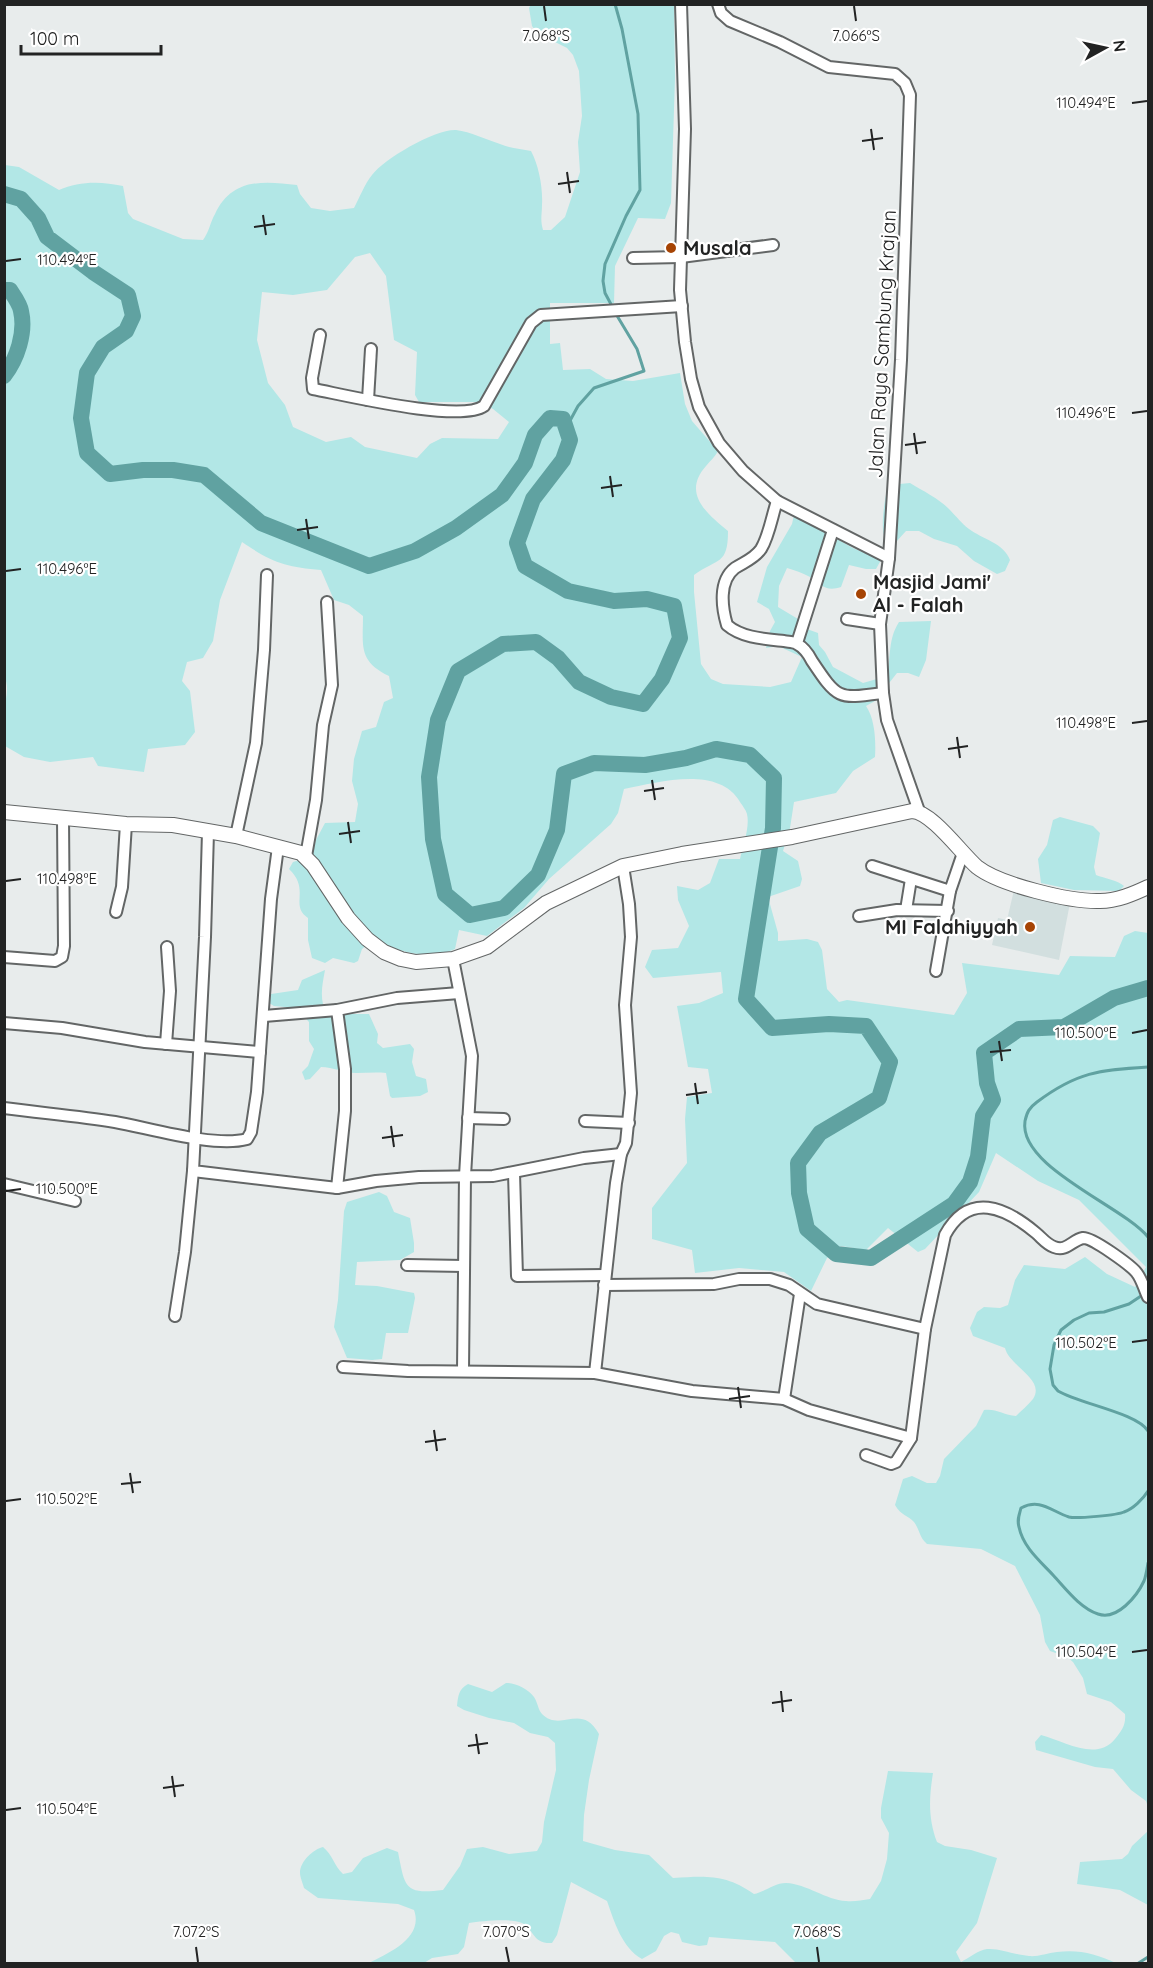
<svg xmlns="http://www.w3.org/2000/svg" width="1153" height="1968" font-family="Quicksand,sans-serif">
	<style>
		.built { fill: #d2dfdf }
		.green { fill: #b2e7e6; fill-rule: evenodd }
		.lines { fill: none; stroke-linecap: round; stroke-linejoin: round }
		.stream { stroke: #60a2a1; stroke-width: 3 }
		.river { stroke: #60a2a1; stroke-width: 16 }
		.street-casing { stroke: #636666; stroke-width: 14 }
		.secondary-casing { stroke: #636666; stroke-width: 16 }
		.street { stroke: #fff; stroke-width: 10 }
		.secondary { stroke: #fff; stroke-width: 14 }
		.ticks { fill: none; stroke: #222323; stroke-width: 2 }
		.poi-dot { fill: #a64404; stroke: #fff; stroke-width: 2 }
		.labels { text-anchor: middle; stroke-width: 4.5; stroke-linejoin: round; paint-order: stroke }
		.poi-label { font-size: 20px; font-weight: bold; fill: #222323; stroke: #fff; text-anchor: start }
		.street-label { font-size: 20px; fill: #222323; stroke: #fff }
		.ticks-label { font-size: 15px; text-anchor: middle; fill: #222323; stroke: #fff; stroke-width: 4.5; stroke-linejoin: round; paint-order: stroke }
	</style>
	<rect width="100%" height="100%" fill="#e8ecec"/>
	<!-- built -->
	<path class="built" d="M1014,890L1070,903L1059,960L992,945L998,918L1007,920Z"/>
	<!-- green -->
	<g class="green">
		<path d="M531,4L674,5L675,78L671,203L665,219L638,218L615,266L614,303H550V344L560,343L563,370L590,369L606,379L633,381L680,373L685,404L692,421L718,451C714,458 711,460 706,466C682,493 706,513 728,531C728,565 718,558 694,575V592L701,664L711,679L723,684L770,687L791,682L802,657L778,646L766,648L770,631L775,622L769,609L757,602L767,567L792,524L794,515L853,548L881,560L876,569H866L849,565L841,587C826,592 821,585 810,577C803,573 794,570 787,568L779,586L778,607L803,622L807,629L818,633L819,645L825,652L833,667L863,683L887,676C891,656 888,639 899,622L931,621L926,660L919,677L908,673H897L875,701L866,706C875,719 876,741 875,757L853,771L836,793L794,802L790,828L783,851L798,861L802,879L800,886L768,897L778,933V941L807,939L818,942L822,950L827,989L839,1002L847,1000L954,1015L967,993L962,963L1059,975L1070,956L1115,957L1124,936L1135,931L1148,933V1807L1146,1801L1131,1790L1113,1769L1095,1767L1036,1750L1035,1742L1041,1735C1064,1741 1096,1762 1115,1739C1122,1730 1126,1725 1125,1714L1111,1702L1087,1694L1083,1678L1073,1662L1067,1657L1050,1651L1045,1642L1040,1615L1015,1566L981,1549L927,1544C919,1537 920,1530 914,1522C908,1515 901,1516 895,1505L903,1479L912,1476L927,1483H936L940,1476L944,1459L976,1426L984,1410C995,1408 1004,1415 1016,1416C1021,1411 1028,1405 1033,1399C1046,1379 1009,1366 1005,1348L973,1336L970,1328L977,1312L984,1307L1000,1308L1008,1305L1015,1280L1024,1265L1065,1269L1085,1257L1107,1274L1135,1287L1146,1267L1079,1200L1038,1181L996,1153L979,1192L925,1249L918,1252L888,1228L866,1250L841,1246L827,1258L811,1291L784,1272L739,1268L695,1273L692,1250L652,1239V1208L687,1163L685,1119L687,1097L712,1093L708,1069L688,1067L677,1006L699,1003L723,993L721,972L653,978L645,967L652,950L678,948L689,926L678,900L677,886L698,890L710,883L719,859H740C743,846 750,827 747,814C746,810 742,805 740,802C719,765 658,782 624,789L618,813L611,824L549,879L524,908L487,936L459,930L455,949C430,961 397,952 374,939L362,949L358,961L354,963L333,958L325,963L312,958L308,940V918C289,905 311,890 289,869L293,862L312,856L316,840L325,823L355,822L358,804L352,781L354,759L362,731L376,727L384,702L393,698L389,676C358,661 363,646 363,616L349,605L334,600L321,570C286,567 271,562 242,542L220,600L213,641L203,658L187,662L182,681L190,691L195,732L185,745L148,749L144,772L98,766L93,757L50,762L24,757L5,746C5,734 4,722 5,710C5,698 10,688 4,676L5,165L19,167L59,190C79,181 101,181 123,186L128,213L133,219L183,239L203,240C209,232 210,223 215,214C232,178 263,181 297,185L300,194L311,208L330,211L354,208C360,197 364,185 372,175C384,159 435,129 456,130C471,132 485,139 500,144C509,148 521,149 531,151C539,166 543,188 542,205C542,214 540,220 543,230H551L565,217L580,172L578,142L582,116L579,71L573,55L567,48L537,33L532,26L529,8ZM370,253L386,276L394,340L417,352L415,395L419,402H480L493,409L509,422L498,439L442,438L430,444L417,458L365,447L351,437L326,442L293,427L285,405L268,383L257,340L262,292L293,295L327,290L355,257Z"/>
		<path d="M910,483C923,491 938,498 949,509C956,516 962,524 969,529C982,539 1004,543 1010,560L1005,571L997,574L974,561L957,546L934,539L919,531H906L896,542C893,541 888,541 886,539C879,533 885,493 889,485Z"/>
		<path d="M1060,817L1093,826L1100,833L1094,867L1096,875C1104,878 1119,881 1124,886L1119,891L1074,890L1041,883L1038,859L1047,845L1053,820Z"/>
		<path d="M325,970C322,986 319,1000 327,1014H369L378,1034L377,1043L383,1048L410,1044L414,1049L412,1062L416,1076L426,1079L428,1092L420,1096L392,1098L390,1096L386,1073C376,1072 366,1073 356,1073C344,1073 333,1067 321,1067L310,1079L305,1080L302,1072L308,1066L314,1049L309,1041V1022L296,1008L274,1006L269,1003L271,994L298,990L302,980Z"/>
		<path d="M379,1192L387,1196L394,1212L410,1218L414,1243V1252L400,1260L357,1262L355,1285L377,1286L414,1293L415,1298L408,1333H386L382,1359L372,1360L347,1358L334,1327L338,1300L344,1211L347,1202Z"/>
		<path d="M506,1683C516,1683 528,1689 534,1697C538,1703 538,1710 542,1714C561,1733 581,1702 599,1734L589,1780L584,1815L583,1841L615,1850L649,1855L673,1878C707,1876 725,1874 754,1894C765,1892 774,1883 786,1883C807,1884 826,1900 846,1901C854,1902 862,1900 870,1899L881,1881L887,1859L889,1833L881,1818V1808L888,1771L933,1773C929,1798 928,1818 937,1842L945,1846L971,1850L997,1858L977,1923L956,1952L961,1962C969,1958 978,1950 987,1949C1001,1948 1014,1955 1029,1956C1038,1957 1047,1953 1057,1952C1078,1949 1097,1954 1116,1963H796L775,1942L709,1937L707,1945L699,1946L682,1942L679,1934L671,1932L664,1936L656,1951L642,1959C622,1948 614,1921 607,1901L571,1882L557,1935L552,1943C532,1944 535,1930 522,1923C510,1918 483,1921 469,1923L464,1947L458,1954L432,1958L424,1963H369C389,1953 424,1938 414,1910L398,1904L318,1898L304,1888C303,1884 300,1877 300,1873C300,1861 314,1849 323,1847C333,1855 334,1866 343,1874L352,1872L363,1858L387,1848L398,1852C405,1887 404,1895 443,1890L460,1866L467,1849L483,1847L509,1854L537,1851L542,1842L544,1822L556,1770L555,1743L548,1737L530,1733L514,1723L489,1718L464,1710L457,1706C458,1695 459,1689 468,1684L492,1692Z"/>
		<path d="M1148,1831V1905L1120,1890L1077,1884L1080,1862L1122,1859L1128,1854L1132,1846Z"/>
	</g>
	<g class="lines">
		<!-- stream -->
		<g class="stream">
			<path d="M613,308L605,293L603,281L605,264L626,216L640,190L638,114L622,29L615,4"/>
			<path d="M566,428L578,406L594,388L644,371L637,349L616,314"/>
			<path d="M1148,1067C1099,1070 1077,1072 1037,1102C1029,1108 1027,1112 1025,1121C1018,1167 1123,1206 1148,1237"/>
			<path d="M1144,1294L1129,1304L1104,1312L1089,1313L1074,1320L1061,1330L1054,1345L1050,1369L1053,1385L1058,1391C1080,1404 1137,1413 1148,1431"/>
			<path d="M1148,1491C1143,1499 1133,1509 1124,1512C1118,1515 1076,1519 1069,1517C1051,1511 1040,1498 1021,1508C1019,1515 1017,1520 1019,1527C1023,1547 1040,1561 1053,1575C1066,1589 1080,1608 1098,1614C1117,1621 1137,1596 1144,1581C1146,1576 1147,1569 1148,1563"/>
			<path d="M1137,1964L1148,1957"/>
		</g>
		<!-- river -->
		<g class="river">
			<path d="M4,194L21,199L38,218L47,237L93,272L128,295L133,316L126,331L103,347L87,373L81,418L87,453L110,474L143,470H173L204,475L261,523L369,566L415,551L456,528L502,495L525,463L535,435L550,418L563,419L570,440L563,460L533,499L517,543L525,566L568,591L614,601L647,599L674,606L680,638L662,679L643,704L611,697L579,682L558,658L536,642L503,644L458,671L438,720L429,777L433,839L445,894L470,915L504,908L538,875L557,830L564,774L594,763L645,765L686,758L716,749L750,755L774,778L773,828L746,999L772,1028L829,1024L866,1026L890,1062L879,1098L820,1133L798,1163L799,1193L807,1229L836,1254L871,1258L954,1204L970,1182L978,1157L983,1116L993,1100L987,1083L984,1053L1019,1029L1064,1027L1114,998L1148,988"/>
			<path d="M4,290H10C14,296 20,304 21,311C26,333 17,359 4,376"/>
		</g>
		<!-- street casing -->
		<g class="street-casing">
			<g id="street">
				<path d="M681,4L685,129L680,290L685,342L691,379L699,407L719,443L743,471L777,501L889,558"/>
				<path d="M718,4L721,13L730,21L780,42L829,67L895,74L905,83L910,95L901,360L889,558L880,624L883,693L887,720L919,811"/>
				<path d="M633,258L681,257L773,245"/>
				<path d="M320,335L312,378L313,389C345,395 460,423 484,406L531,323L541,315L682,306"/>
				<path d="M368,400L371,349"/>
				<path d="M777,501C772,516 769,536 761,549C754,559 744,562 735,568C718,581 722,608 727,625C742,638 765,639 784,641C788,642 794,642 797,644C803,647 809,655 812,661C838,700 838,699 883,693"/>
				<path d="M847,619L880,624"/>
				<path d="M797,643L833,530"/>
				<path d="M208,832L205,937L193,1171L337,1188L376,1181L419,1177L493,1176L584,1158L621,1154"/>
				<path d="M236,836L256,743L264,650L267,575"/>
				<path d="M306,856L316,800L323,725L332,685L327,602"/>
				<path d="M872,866L950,891L963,853"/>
				<path d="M906,910L911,879"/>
				<path d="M116,912L122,887L126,824"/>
				<path d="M859,916L897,910L948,911"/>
				<path d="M4,957L55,961L62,957L64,946L63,818"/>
				<path d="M453,959L472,1056L465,1176L463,1371"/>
				<path d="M936,971L950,891"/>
				<path d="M264,1016L337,1010"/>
				<path d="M4,1023L62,1028L145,1042L260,1052"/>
				<path d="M166,1044L170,991L167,947"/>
				<path d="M4,1108C41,1113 78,1116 115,1122C149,1128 215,1148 247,1139L251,1132L257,1092L271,899L278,847"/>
				<path d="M468,1118L504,1119"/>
				<path d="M585,1121L629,1123"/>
				<path d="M514,1173L517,1276L605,1275"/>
				<path d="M4,1184L75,1201"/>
				<path d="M337,1188L345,1111V1069L337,1010L397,998L459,993"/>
				<path d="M407,1265L464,1266"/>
				<path d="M604,1285L714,1284L739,1279H770L789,1285L817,1304L925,1329L945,1235C969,1191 1005,1207 1036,1233C1042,1238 1046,1244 1054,1247C1067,1252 1072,1240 1083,1238C1092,1237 1130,1265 1136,1272C1142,1279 1144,1289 1148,1297"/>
				<path d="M175,1316L185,1252L193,1171"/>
				<path d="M343,1367L408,1371L595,1373L692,1391L784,1399L809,1410L911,1438"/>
				<path d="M595,1373L616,1183L621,1154L626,1143L631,1093L625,1005L631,937L629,904L623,866"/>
				<path d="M784,1399L800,1294"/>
				<path d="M866,1455L891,1464L896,1462L911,1438L925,1329"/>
			</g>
		</g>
		<!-- secondary casing -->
		<g class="secondary-casing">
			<path id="secondary" d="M4,812L126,824L173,825L236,836L301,853L313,865L348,918L367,939L384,952L401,959L416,962L453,959L487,947L546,903L623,866L682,854L792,837L912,811C932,812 961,853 977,867C1000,885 1071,902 1100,901C1117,901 1133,894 1148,887"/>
		</g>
		<!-- street -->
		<use href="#street" class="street"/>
		<!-- secondary -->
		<use href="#secondary" class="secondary"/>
	</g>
	<!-- ticks -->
	<path class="ticks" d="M544,6L546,21M854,6L856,21M1132,103L1147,101M871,129L874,150M862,141L883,138M567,172L570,193M558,184L579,181M263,215L266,235M254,227L275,224M6,261L21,259M1132,413L1147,411M914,433L917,454M905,445L926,442M610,476L613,497M601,488L622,485M306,519L309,539M297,530L318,527M6,571L21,569M1132,723L1147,721M957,737L960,758M948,749L968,746M652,780L655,800M644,791L664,788M348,822L351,843M339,834L360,831M6,881L21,879M1132,1033L1147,1030M999,1041L1002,1061M990,1052L1011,1050M695,1083L698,1104M686,1095L707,1092M391,1126L394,1147M382,1138L403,1135M6,1191L21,1189M1132,1342L1147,1340M738,1387L741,1408M729,1399L750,1396M434,1430L437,1451M425,1442L446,1439M130,1473L133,1493M121,1484L141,1482M6,1501L21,1499M1132,1652L1147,1650M781,1691L783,1712M772,1703L792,1700M476,1734L479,1754M468,1746L488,1743M172,1776L175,1797M163,1788L184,1785M6,1810L21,1808M196,1947L198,1962M506,1947L509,1962M817,1947L819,1962"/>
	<!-- markers -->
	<g class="poi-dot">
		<circle cx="671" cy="248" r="6"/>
		<circle cx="861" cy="594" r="6"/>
		<circle cx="1030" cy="927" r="6"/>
	</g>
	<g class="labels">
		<!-- poi labels -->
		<g class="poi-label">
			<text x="683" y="255">Musala</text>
			<text x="873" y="589">Masjid Jami'<tspan x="873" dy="23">Al - Falah</tspan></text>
			<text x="1018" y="934" text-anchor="end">MI Falahiyyah</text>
		</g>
		<!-- street labels -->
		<g class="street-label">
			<text transform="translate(882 344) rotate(-87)" y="7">Jalan Raya Sambung Krajan</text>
		</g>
	</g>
	<g class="ticks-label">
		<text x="546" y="41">7.068°S</text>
		<text x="856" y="41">7.066°S</text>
		<text x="1086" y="108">110.494°E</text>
		<text x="67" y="265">110.494°E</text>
		<text x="1086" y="418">110.496°E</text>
		<text x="67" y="574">110.496°E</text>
		<text x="1086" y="728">110.498°E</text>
		<text x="67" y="884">110.498°E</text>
		<text x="1086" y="1038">110.500°E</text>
		<text x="67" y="1194">110.500°E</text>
		<text x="1086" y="1348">110.502°E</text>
		<text x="67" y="1504">110.502°E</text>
		<text x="1086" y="1657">110.504°E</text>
		<text x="67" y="1814">110.504°E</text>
		<text x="196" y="1937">7.072°S</text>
		<text x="506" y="1937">7.070°S</text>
		<text x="817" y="1937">7.068°S</text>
	</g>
	<!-- border -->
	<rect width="1153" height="1968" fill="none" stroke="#222323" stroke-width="12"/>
	<!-- north arrow -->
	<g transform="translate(1105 48) rotate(82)" stroke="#ffffff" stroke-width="4.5" paint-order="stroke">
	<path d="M0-4.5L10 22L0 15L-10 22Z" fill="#222323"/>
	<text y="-9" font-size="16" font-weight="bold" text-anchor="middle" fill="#222323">N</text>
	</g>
	<!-- scale -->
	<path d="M21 45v9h140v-9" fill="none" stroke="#222323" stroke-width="3"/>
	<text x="30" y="45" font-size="18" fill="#222323" stroke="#ffffff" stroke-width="4.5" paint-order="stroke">100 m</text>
</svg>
